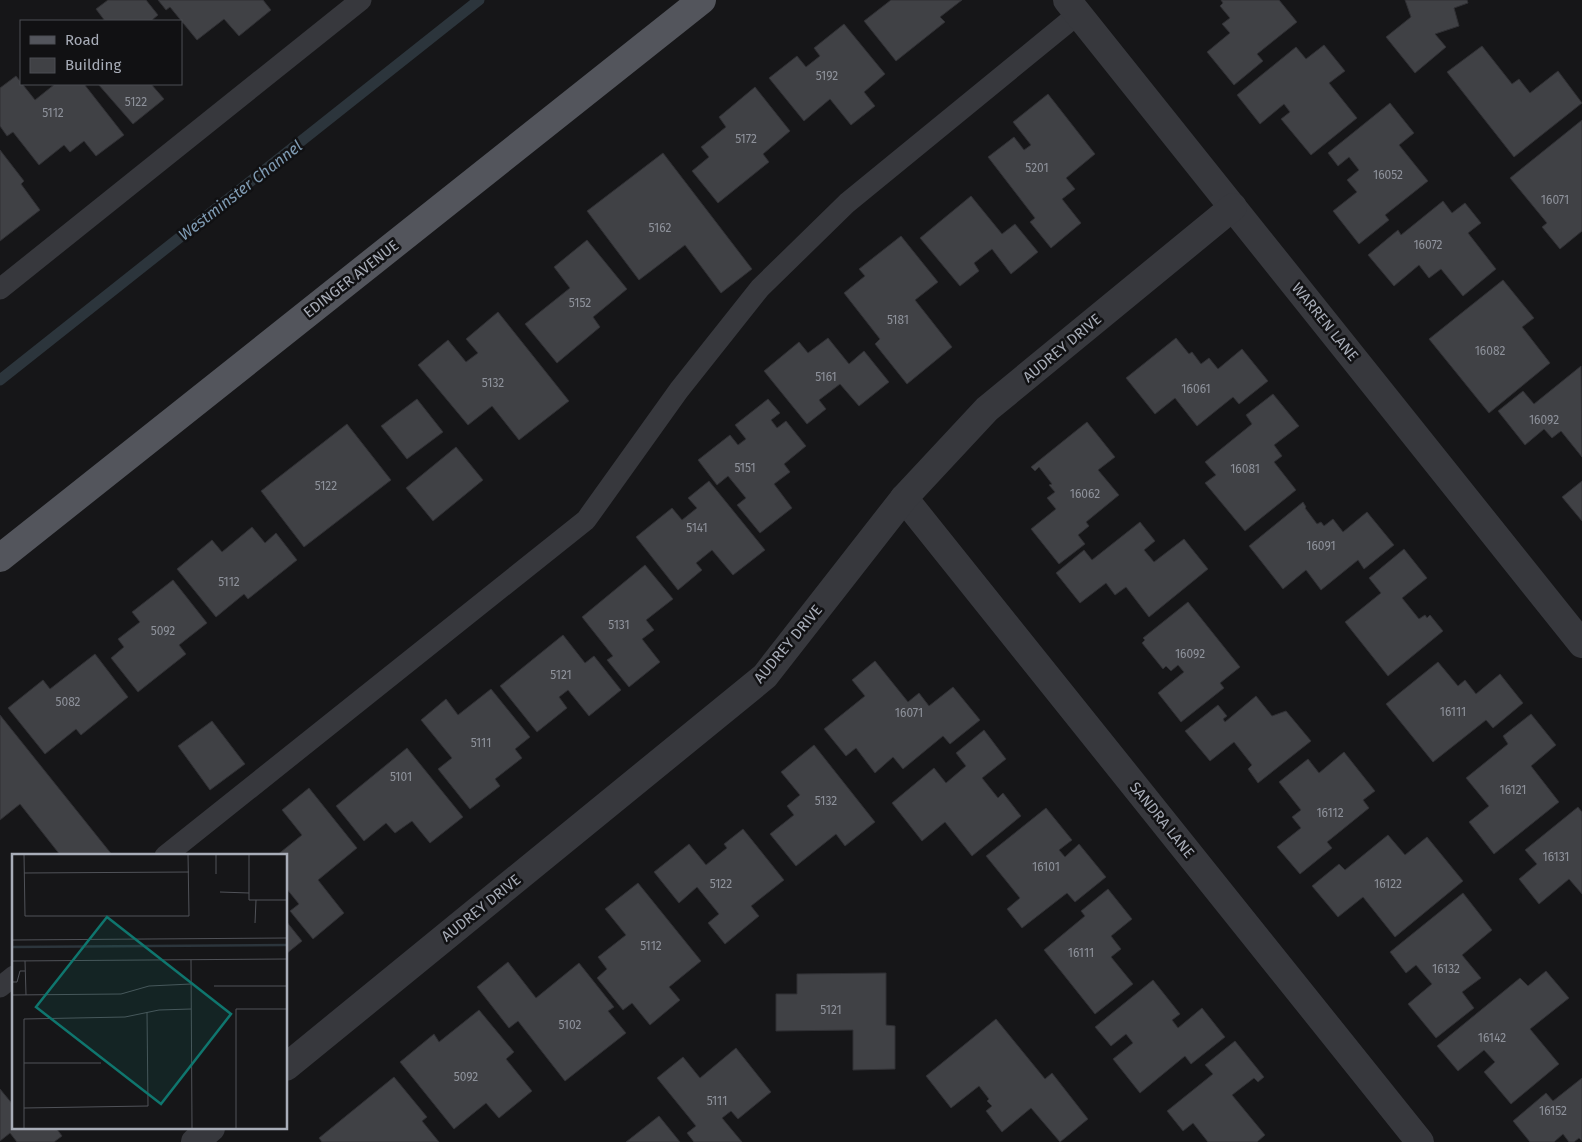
<svg xmlns="http://www.w3.org/2000/svg" width="1582" height="1142" font-family="'Fira Sans',sans-serif">
	<style>
		.lines { fill: none; stroke-linecap: round; stroke-linejoin: round }
		.stream { stroke: #2c353c; stroke-width: 11 }
		.building { fill: #404145; stroke: #303034 }
		.lane { stroke: #37383d; stroke-width: 21 }
		.street { stroke: #37383d; stroke-width: 28 }
		.primary { stroke: #53555c; stroke-width: 28 }
		.labels { text-anchor: middle; stroke-width: 5; stroke-linejoin: round; paint-order: stroke }
		.number-label { font-size: 12px; fill: #8e929b }
		.street-label { font-size: 15px; fill: #a8adb8; stroke: #111113 }
		.water-label { font-size: 16px; font-style: italic; fill: #7f9bb3; stroke: #111113 }
		.inset-river { fill: none; stroke: #2c353c; stroke-width: 2.5 }
		.inset-road { fill: none; stroke: #505258; stroke-width: 1 }
		.view { fill: #0f766e; fill-opacity: 0.15; stroke: #0f766e; stroke-width: 2.5 }
		.inset-edge { fill: none; stroke: #a8adb8; stroke-width: 2.5 }
	</style>
	<rect width="100%" height="100%" fill="#161618"/>
	<g class="lines">
		<!-- stream -->
		<path class="stream" d="M0,380L479,0"/>
	</g>
	<!-- building -->
	<g class="building">
		<path d="M108,0H146L158,15L152,20L154,21H105L96,9Z"/>
		<path d="M158,0H263L271,10L239,36L224,19L197,40L170,7L166,10Z"/>
		<path d="M891,0H962L940,17L945,22L896,61L864,21Z"/>
		<path d="M1221,0H1279L1297,22L1257,54L1263,61L1234,85L1207,52L1230,33L1222,24L1230,18L1220,6L1223,3Z"/>
		<path d="M1405,0H1467L1468,3L1454,8L1459,26L1435,34L1446,47L1415,73L1386,37L1411,17Z"/>
		<path d="M844,24L885,74L864,92L875,106L851,125L830,99L804,121L769,78L797,56L806,67L820,56L814,48Z"/>
		<path d="M1324,45L1345,71L1329,83L1357,118L1311,155L1281,119L1290,112L1284,104L1260,124L1237,95L1296,47L1306,59Z"/>
		<path d="M1482,46L1512,84L1519,79L1530,93L1558,71L1582,103L1514,157L1447,72Z"/>
		<path d="M16,76L35,100L55,84H84L124,135L96,156L84,141L70,152L64,145L39,165L13,132L7,136L0,126V88Z"/>
		<path d="M98,84H151L164,99L133,124Z"/>
		<path d="M755,87L790,131L763,154L769,162L718,203L692,171L709,157L701,147L726,127L719,117Z"/>
		<path d="M1048,94L1095,154L1066,178L1075,189L1062,199L1081,223L1051,248L1030,222L1035,218L988,157L1014,137L1024,150L1031,145L1013,122Z"/>
		<path d="M1390,103L1414,133L1399,145L1428,181L1385,215L1389,220L1359,244L1333,211L1357,192L1347,180L1359,170L1349,157L1338,166L1328,153Z"/>
		<path d="M1582,120V231L1560,249L1542,227L1547,223L1510,178Z"/>
		<path d="M0,150L24,181L21,184L40,210L0,241Z"/>
		<path d="M663,153L752,269L721,293L685,245L639,280L587,211Z"/>
		<path d="M971,196L1002,234L1015,224L1038,252L1011,274L992,249L974,263L979,271L960,286L920,238Z"/>
		<path d="M1443,201L1452,213L1465,203L1481,223L1468,233L1496,269L1463,296L1441,269L1429,278L1419,265L1394,286L1368,255L1398,230L1401,235Z"/>
		<path d="M901,236L938,282L915,300L952,347L907,384L875,344L880,339L844,293L865,276L859,269Z"/>
		<path d="M587,240L627,289L593,317L600,327L557,363L525,324L570,288L554,267Z"/>
		<path d="M1503,280L1534,318L1522,327L1550,363L1489,413L1429,339Z"/>
		<path d="M498,312L569,401L519,440L492,406L468,425L418,365L448,340L466,362L478,353L466,339Z"/>
		<path d="M828,338L849,364L864,351L889,382L859,406L840,384L819,400L826,409L807,424L764,371L799,342L808,353Z"/>
		<path d="M1176,338L1189,354L1192,352L1201,364L1209,358L1218,369L1242,349L1268,381L1239,404L1233,397L1197,426L1175,398L1155,414L1126,378Z"/>
		<path d="M1581,366L1582,457L1561,431L1552,438L1544,429L1525,445L1498,411L1523,391L1534,404Z"/>
		<path d="M1273,394L1299,426L1274,445L1282,456L1274,462L1296,490L1245,531L1205,483L1216,475L1205,462L1252,424L1246,415Z"/>
		<path d="M417,399L443,432L407,459L381,426Z"/>
		<path d="M768,399L780,413L771,420L777,428L786,421L806,446L784,464L790,472L774,484L792,508L760,533L737,505L746,498L728,476L717,485L698,460L730,435L738,445L746,439L735,425Z"/>
		<path d="M1087,422L1115,457L1098,470L1119,495L1086,522L1089,526L1078,535L1085,544L1059,564L1031,529L1056,509L1047,498L1055,492L1049,485L1052,484L1039,467L1035,471L1031,467Z"/>
		<path d="M347,424L391,480L304,547L261,491Z"/>
		<path d="M456,447L483,480L433,521L406,488Z"/>
		<path d="M709,481L765,550L733,575L712,550L696,563L702,570L678,590L636,537L672,508L682,520L697,508L688,498Z"/>
		<path d="M1582,481V521L1562,497Z"/>
		<path d="M1303,502L1306,507L1305,508L1317,524L1321,522L1324,526L1333,519L1343,532L1367,512L1394,545L1364,569L1358,560L1321,590L1306,570L1283,589L1249,546Z"/>
		<path d="M1140,522L1155,541L1144,550L1154,562L1184,539L1208,569L1149,617L1126,587L1115,595L1106,583L1080,603L1056,573L1084,550L1092,560Z"/>
		<path d="M252,527L265,543L276,533L297,560L248,599L244,594L216,617L177,569L212,540L222,552Z"/>
		<path d="M1404,549L1427,578L1402,598L1419,619L1425,615L1427,618L1430,615L1443,631L1388,676L1345,622L1381,593L1369,578Z"/>
		<path d="M645,565L673,599L646,620L654,630L642,639L660,662L629,687L607,660L613,656L582,617Z"/>
		<path d="M173,580L207,623L179,645L186,654L138,692L111,658L124,647L118,639L140,622L132,612Z"/>
		<path d="M1188,602L1240,667L1220,683L1224,688L1181,722L1158,693L1184,672L1178,665L1171,671L1166,666L1163,669L1142,643L1145,640L1143,638Z"/>
		<path d="M563,635L585,663L594,656L621,690L589,716L568,690L559,697L567,708L537,732L500,686Z"/>
		<path d="M95,654L128,697L81,735L76,729L45,754L8,708L43,680L50,689Z"/>
		<path d="M875,661L908,702L919,693L929,706L953,687L980,720L950,744L943,736L903,769L893,757L875,773L856,748L846,756L824,729L865,696L852,680Z"/>
		<path d="M1438,662L1458,686L1465,680L1476,694L1500,674L1523,703L1493,728L1486,720L1433,762L1386,704Z"/>
		<path d="M491,689L530,737L515,749L522,758L495,779L500,786L470,809L438,769L452,758L421,720L446,699L458,715Z"/>
		<path d="M1256,696L1272,716L1286,711L1311,741L1258,783L1248,769L1252,765L1234,742L1210,761L1185,731L1218,705L1227,716L1223,719L1225,722Z"/>
		<path d="M1531,714L1556,745L1531,766L1559,802L1494,854L1469,822L1489,806L1466,778L1508,744L1503,736Z"/>
		<path d="M0,715L113,856H61L20,804L0,820Z"/>
		<path d="M212,721L245,764L210,790L178,746Z"/>
		<path d="M984,730L1006,759L982,778L998,798L1003,793L1021,816L972,856L945,822L922,841L892,803L934,768L946,783L966,766L956,753Z"/>
		<path d="M814,745L875,822L845,846L836,834L796,866L770,834L794,815L787,806L800,795L781,772Z"/>
		<path d="M407,748L463,817L430,843L412,821L395,833L386,823L364,841L336,806Z"/>
		<path d="M1344,752L1375,791L1363,800L1369,808L1327,842L1332,848L1300,874L1277,847L1301,828L1292,817L1301,810L1279,782L1308,759L1319,773Z"/>
		<path d="M309,788L357,848L318,880L344,913L313,939L290,911L299,904L286,888V856H276L302,835L282,810Z"/>
		<path d="M1578,807L1582,812V894L1569,879L1539,904L1519,879L1537,864L1525,850Z"/>
		<path d="M1046,808L1072,840L1059,850L1065,857L1079,844L1106,877L1075,902L1067,893L1022,928L1007,909L1020,898L986,856Z"/>
		<path d="M743,829L784,880L751,906L759,916L725,944L708,923L719,914L697,887L679,903L654,872L689,844L706,865L727,848L724,844Z"/>
		<path d="M1388,835L1405,855L1427,837L1463,881L1395,937L1363,897L1338,917L1312,886L1339,864L1345,870Z"/>
		<path d="M638,883L701,961L669,987L680,1000L650,1025L632,1003L623,1010L597,978L607,969L598,957L626,935L605,909Z"/>
		<path d="M1108,889L1132,919L1111,936L1121,949L1111,957L1133,984L1095,1014L1044,950L1085,916L1081,911Z"/>
		<path d="M1463,893L1492,930L1462,955L1481,978L1462,992L1474,1008L1436,1038L1408,1004L1432,984L1416,965L1406,973L1390,952Z"/>
		<path d="M286,921L302,941L286,954Z"/>
		<path d="M508,962L536,998L579,963L614,1007L608,1011L626,1033L565,1081L518,1021L509,1028L477,987Z"/>
		<path d="M1546,971L1569,998L1530,1029L1559,1064L1511,1104L1484,1072L1495,1062L1484,1050L1458,1071L1437,1046L1520,978L1528,986Z"/>
		<path d="M886,973V1025L895,1026V1069L853,1070V1030L776,1031V994H797V974Z"/>
		<path d="M1153,980L1180,1014L1172,1020L1178,1028L1202,1008L1225,1037L1191,1064L1185,1056L1140,1093L1113,1059L1133,1043L1126,1034L1111,1046L1095,1027Z"/>
		<path d="M479,1010L514,1052L506,1059L532,1091L499,1118L486,1103L454,1129L400,1062L434,1034L439,1042Z"/>
		<path d="M996,1019L1045,1079L1052,1073L1088,1119L1060,1142L1031,1108L1002,1132L986,1111L992,1106L987,1101L989,1099L979,1086L951,1108L926,1076Z"/>
		<path d="M1235,1041L1264,1077L1258,1082L1254,1078L1232,1095L1265,1135L1257,1142H1208L1193,1123L1183,1131L1167,1111L1213,1074L1205,1065Z"/>
		<path d="M736,1048L771,1092L738,1119L731,1111L722,1118L742,1142H694L687,1133L696,1126L657,1078L683,1057L700,1078Z"/>
		<path d="M394,1077L427,1117L422,1121L439,1142H322L319,1138Z"/>
		<path d="M1582,1078V1141L1579,1138L1574,1142H1569L1563,1134L1554,1142H1530L1513,1121L1546,1093L1553,1101Z"/>
		<path d="M0,1089L14,1106V1128H56L62,1136L54,1142H17L10,1133L0,1141Z"/>
		<path d="M659,1116L680,1142H626Z"/>
	</g>
	<g class="lines">
		<!-- lane -->
		<g class="lane">
			<path d="M0,289L361,0"/>
			<path d="M165,856L586,520L679,390L760,288L847,203L1078,14"/>
			<path d="M0,987L14,976"/>
		</g>
		<!-- street -->
		<g class="street">
			<path d="M1067,0L1582,644"/>
			<path d="M904,498L1420,1142"/>
			<path d="M286,1067L765,676L904,498L987,409L1233,207"/>
			<path d="M195,1142L211,1128"/>
		</g>
		<!-- primary -->
		<path class="primary" d="M0,558L702,0"/>
	</g>
	<g class="labels">
		<!-- number labels -->
		<g class="number-label">
			<text x="827" y="80">5192</text>
			<text x="136" y="106">5122</text>
			<text x="53" y="117">5112</text>
			<text x="746" y="143">5172</text>
			<text x="1037" y="172">5201</text>
			<text x="1388" y="179">16052</text>
			<text x="1555" y="204">16071</text>
			<text x="660" y="232">5162</text>
			<text x="1428" y="249">16072</text>
			<text x="580" y="307">5152</text>
			<text x="898" y="324">5181</text>
			<text x="1490" y="355">16082</text>
			<text x="826" y="381">5161</text>
			<text x="493" y="387">5132</text>
			<text x="1196" y="393">16061</text>
			<text x="1544" y="424">16092</text>
			<text x="745" y="472">5151</text>
			<text x="1245" y="473">16081</text>
			<text x="326" y="490">5122</text>
			<text x="1085" y="498">16062</text>
			<text x="697" y="532">5141</text>
			<text x="1321" y="550">16091</text>
			<text x="229" y="586">5112</text>
			<text x="619" y="629">5131</text>
			<text x="163" y="635">5092</text>
			<text x="1190" y="658">16092</text>
			<text x="561" y="679">5121</text>
			<text x="68" y="706">5082</text>
			<text x="1453" y="716">16111</text>
			<text x="909" y="717">16071</text>
			<text x="481" y="747">5111</text>
			<text x="401" y="781">5101</text>
			<text x="1513" y="794">16121</text>
			<text x="826" y="805">5132</text>
			<text x="1330" y="817">16112</text>
			<text x="1556" y="861">16131</text>
			<text x="1046" y="871">16101</text>
			<text x="721" y="888">5122</text>
			<text x="1388" y="888">16122</text>
			<text x="651" y="950">5112</text>
			<text x="1081" y="957">16111</text>
			<text x="1446" y="973">16132</text>
			<text x="831" y="1014">5121</text>
			<text x="570" y="1029">5102</text>
			<text x="1492" y="1042">16142</text>
			<text x="466" y="1081">5092</text>
			<text x="717" y="1105">5111</text>
			<text x="1553" y="1115">16152</text>
		</g>
		<!-- street labels -->
		<g class="street-label">
			<text transform="translate(351 279) rotate(-38)" y="5">EDINGER AVENUE</text>
			<text transform="translate(1325 322) rotate(51)" y="5">WARREN LANE</text>
			<text transform="translate(1062 348) rotate(-40)" y="5">AUDREY DRIVE</text>
			<text transform="translate(788 644) rotate(-50)" y="5">AUDREY DRIVE</text>
			<text transform="translate(1162 820) rotate(51)" y="5">SANDRA LANE</text>
			<text transform="translate(481 908) rotate(-39)" y="5">AUDREY DRIVE</text>
		</g>
		<!-- water labels -->
		<g class="water-label">
			<text transform="translate(240 190) rotate(-38)" y="6">Westminster Channel</text>
		</g>
	</g>
	<!-- overview -->
	<g transform="translate(12 854)">
		<rect width="275" height="275" fill="#161618"/>
		<path class="inset-river" d="M0,93L275,91"/>
		<path class="inset-road" d="M12,0L13,62H177L176,0M204,0V20M237,0V46H275M12,19L177,18M208,38L237,39M243,69L244,46M0,86L275,84M179,106L180,275M0,107L275,105M13,107L14,141M0,128H5L8,117H13M202,132H275M0,141L109,140L137,132L179,130M12,209H89M12,254L136,252L135,158M12,275V165L113,163L147,156L179,155M224,275V155H275"/>
		<path class="view" d="M95,63L219,160L149,250L24,153Z"/>
		<rect width="275" height="275" class="inset-edge"/>
	</g>
	<!-- legend -->
	<rect x="20" y="20" width="162" height="65" fill="#111113" stroke="#4d4f55"/>
	<rect x="30" y="36" width="25" height="8" fill="#53555c" stroke="#4d4f55"/>
	<text x="65" y="45" font-size="15" fill="#a8adb8">Road</text>
	<rect x="30" y="58" width="25" height="15" fill="#404145" stroke="#4d4f55"/>
	<text x="65" y="70" font-size="15" fill="#a8adb8">Building</text>
</svg>
